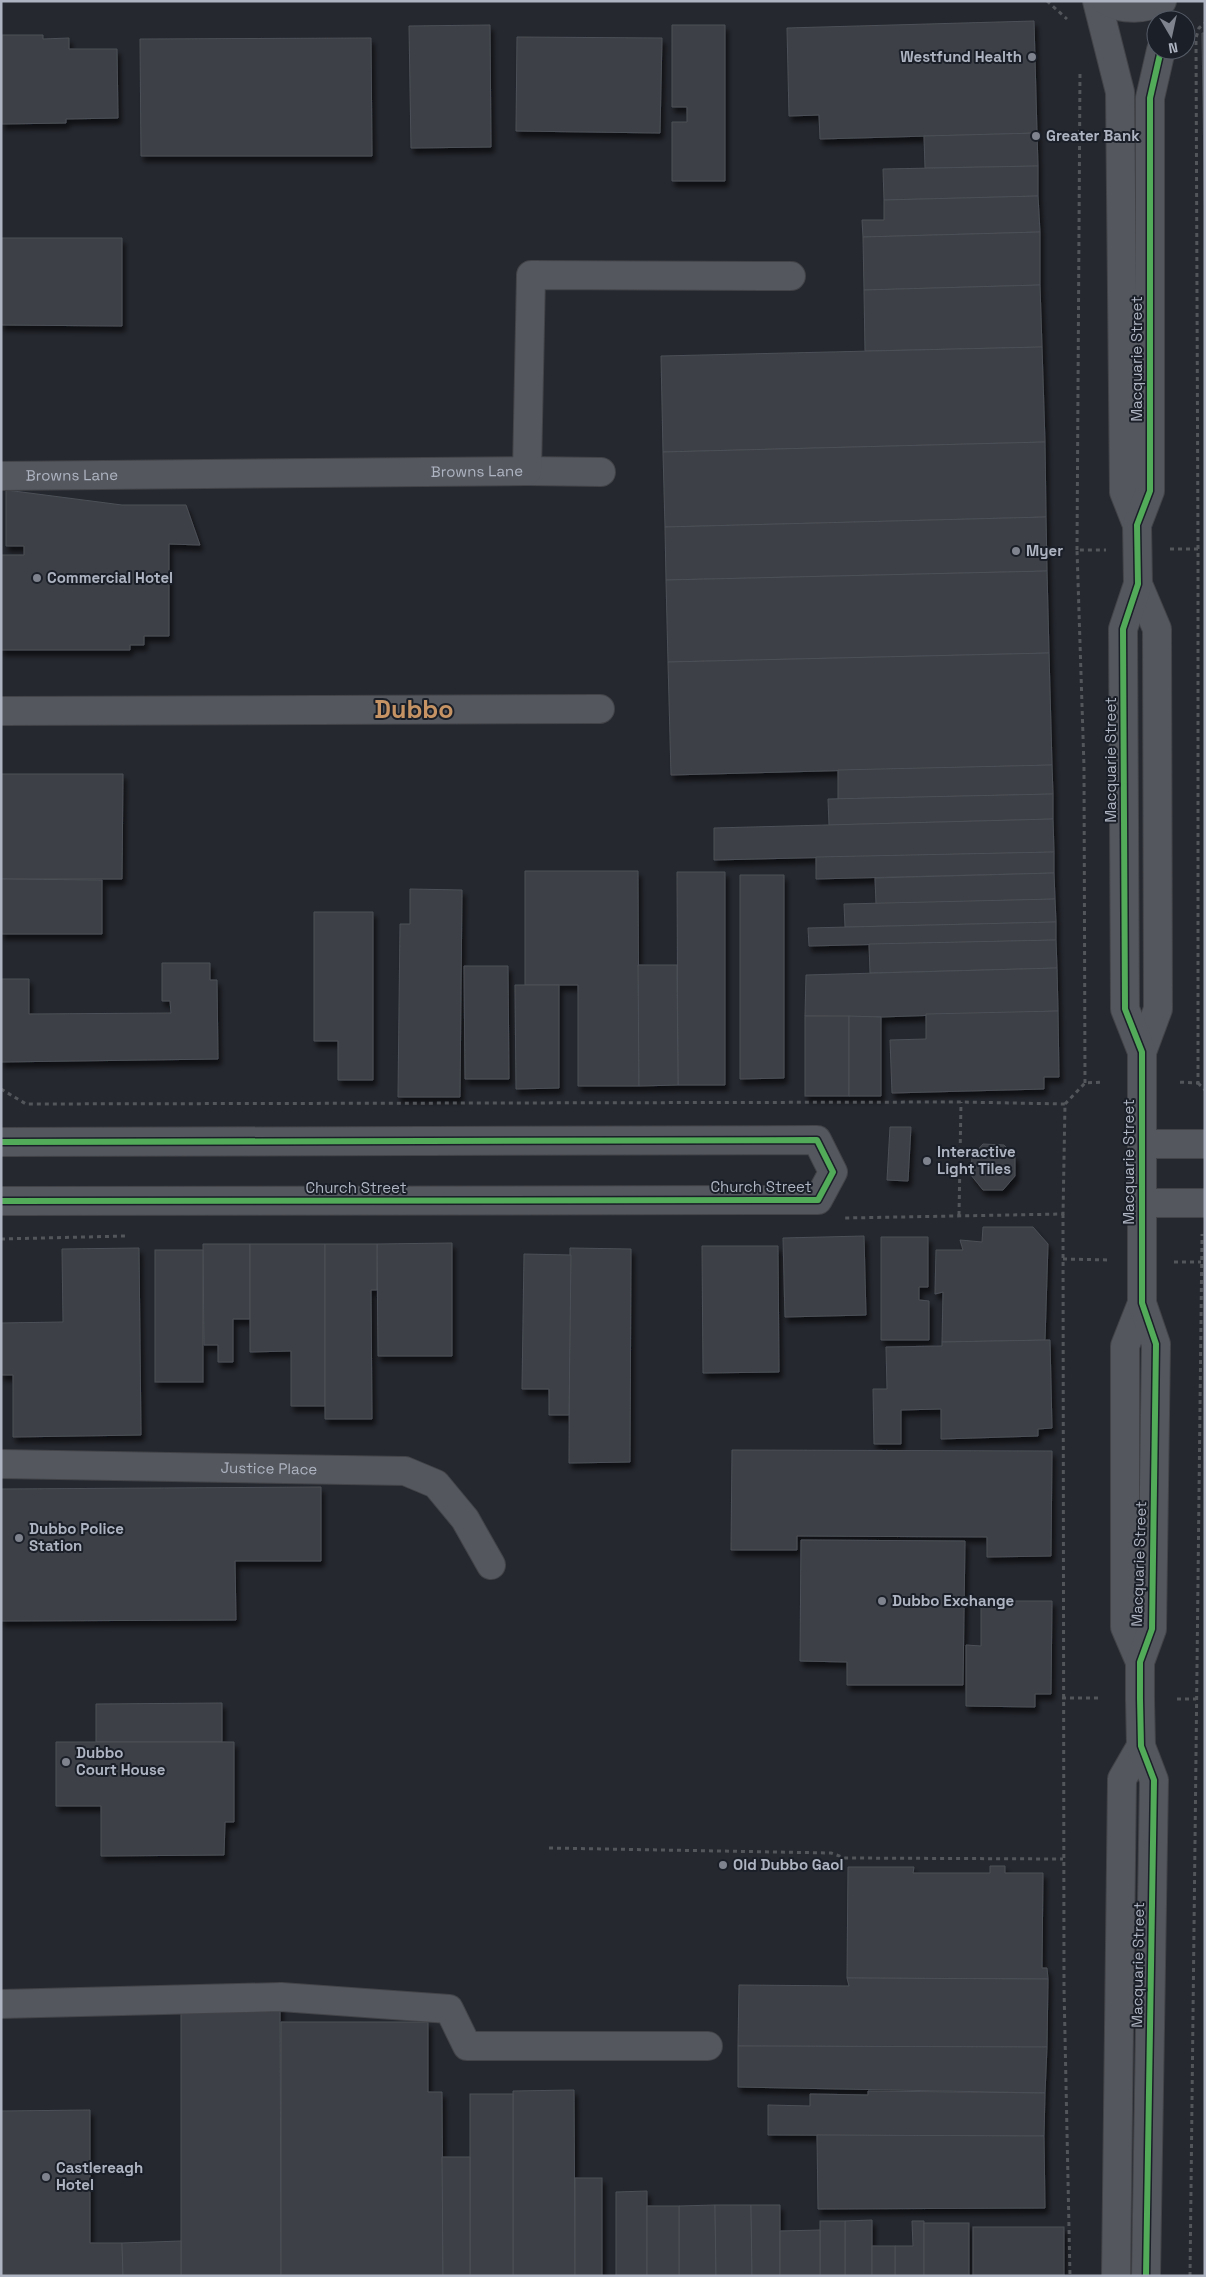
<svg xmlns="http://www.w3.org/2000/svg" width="1206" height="2277" font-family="'Space Grotesk',sans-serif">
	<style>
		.building { fill: #3d4046; stroke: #4c5057; filter: url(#shadow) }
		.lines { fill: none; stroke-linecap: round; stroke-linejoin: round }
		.minor-casing { stroke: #414348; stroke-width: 30 }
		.path { stroke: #53565b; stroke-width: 3; stroke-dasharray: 4 4; stroke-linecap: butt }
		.minor { stroke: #54575e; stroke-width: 28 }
		.cycleway-casing { stroke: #1a1f28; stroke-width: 9 }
		.cycleway { stroke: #51ab58; stroke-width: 6 }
		.poi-dot { fill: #7e838e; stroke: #1a1f28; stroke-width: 2 }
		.labels { text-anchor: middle; stroke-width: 4; stroke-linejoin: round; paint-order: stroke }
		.poi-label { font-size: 15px; font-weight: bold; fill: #aeb4c1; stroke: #1a1f28; text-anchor: start }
		.street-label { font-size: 15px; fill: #aeb4c1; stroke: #1a1f28 }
		.town-label { font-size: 25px; font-weight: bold; fill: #c69464; stroke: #1a1f28 }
	</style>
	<defs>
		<filter id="shadow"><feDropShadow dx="3" dy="5.5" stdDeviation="2.5" flood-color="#0009"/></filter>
	</defs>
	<rect width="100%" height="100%" fill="#25282f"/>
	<!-- building -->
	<g class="building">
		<path d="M1034,21L1037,133L820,139L819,115L789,116L787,28Z"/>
		<path d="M490,25L491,147L411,148L409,26Z"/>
		<path d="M672,25H725V181H672V122H687V107H672Z"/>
		<path d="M1202,33H1205V243Z"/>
		<path d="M2,35H43V39L69,38V49H117L118,118L66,119V123L2,124Z"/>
		<path d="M517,37L662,38L660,133L516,131Z"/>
		<path d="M371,38L372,156H141L140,39Z"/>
		<path d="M1037,133L1038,166L925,168L924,136Z"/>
		<path d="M1038,166V196L884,200L883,169Z"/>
		<path d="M1038,196L1040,232L863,237L862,220H884V200Z"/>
		<path d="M1040,232V285L864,290L863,237Z"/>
		<path d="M1,238H122V326L1,325Z"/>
		<path d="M1040,285L1042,347L865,351L864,290Z"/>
		<path d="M1042,347L1045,442L663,452L661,356Z"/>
		<path d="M1045,442L1046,517L665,527L663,452Z"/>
		<path d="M6,490L122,505H186L200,545L169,544V636H144V645H130V650H1V555H24V546H6Z"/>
		<path d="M1046,517L1047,571L666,580L665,527Z"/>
		<path d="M1047,571L1049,653L668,662L666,580Z"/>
		<path d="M1049,653L1052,765L671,775L668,662Z"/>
		<path d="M1052,765L1053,794L838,799V770Z"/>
		<path d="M1,774H123L122,879H1Z"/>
		<path d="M1053,794V819L829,825L828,799Z"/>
		<path d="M1053,819L1054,852L714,860V828Z"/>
		<path d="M1054,852V873L816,879V857Z"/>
		<path d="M525,871H638L639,1086H578V985H525Z"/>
		<path d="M677,872H725V1085H678Z"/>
		<path d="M1054,873L1055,899L876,904L875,878Z"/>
		<path d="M740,875H784V1078L740,1079Z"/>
		<path d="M1,879L102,880V934H1Z"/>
		<path d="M410,889L462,890L460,1097H398L400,924H410Z"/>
		<path d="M1055,899L1056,922L845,927L844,904Z"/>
		<path d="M314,912H373V1080H338V1041H314Z"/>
		<path d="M1056,922V940L809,946L808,928Z"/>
		<path d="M1056,940L1057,968L870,973L869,944Z"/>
		<path d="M162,963H210V980H217L218,1059L1,1062V979H29V1014L171,1013L170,1001H162Z"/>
		<path d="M638,965H677L678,1085L639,1086Z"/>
		<path d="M464,966H508L509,1079H465Z"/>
		<path d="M1057,968L1058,1011L881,1017L805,1016L806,975Z"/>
		<path d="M515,985H559V1088L516,1089Z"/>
		<path d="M1058,1011L1059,1077H1044V1089L892,1093L890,1040L926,1039V1014Z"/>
		<rect x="805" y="1016" width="44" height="80"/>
		<path d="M849,1016L881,1017V1096H849Z"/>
		<path d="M890,1127H911L908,1181L887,1180Z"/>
		<path d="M983,1144L1004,1145L1015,1157V1176L1003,1190H983L971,1175L972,1156Z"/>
		<path d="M983,1227H1033L1048,1244L1045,1340L942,1342L943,1292L935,1294L936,1250H963L960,1240L982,1242Z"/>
		<path d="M864,1236L866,1315L785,1317L783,1238Z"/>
		<path d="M881,1237H928V1287H919V1300L929,1301V1340H881Z"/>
		<path d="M452,1243V1356H378L377,1244Z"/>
		<path d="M203,1244H250V1319H233V1362H218V1345H204Z"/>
		<path d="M250,1244H325V1406H291V1351L250,1352Z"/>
		<path d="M325,1244H377V1290H371L372,1419H325Z"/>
		<path d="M702,1246H778L779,1372L703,1373Z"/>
		<path d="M139,1248L141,1435L13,1437V1375H1V1323L63,1322L62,1249Z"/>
		<path d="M570,1248L631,1249L630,1462L569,1463Z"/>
		<rect x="155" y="1250" width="48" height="132"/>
		<path d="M524,1254L571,1255L569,1415H549V1389H522Z"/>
		<path d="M1050,1340L1052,1428L1038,1429V1436L941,1439V1409L901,1410V1444H874L873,1389H887L886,1347L942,1346V1342Z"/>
		<path d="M732,1450L1052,1451L1051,1556L987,1557V1537L797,1536V1550H731Z"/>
		<path d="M321,1487V1561H235L236,1620L1,1621V1489Z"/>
		<path d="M801,1540L965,1541L963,1685H847V1662L800,1661Z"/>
		<path d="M981,1601H1052L1051,1694H1035V1707L966,1706V1645L981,1646Z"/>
		<path d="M222,1703V1742H96V1704Z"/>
		<path d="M56,1742H234V1822H225L224,1855L101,1856V1806H56Z"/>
		<path d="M990,1866H1005V1873H1043L1042,1968H1047L1048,1979L847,1978L848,1867H914L913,1873H990Z"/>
		<path d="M847,1978L1048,1979L1047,2047L738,2046L739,1985L849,1986Z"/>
		<path d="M181,2001H280L281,2276H181Z"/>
		<path d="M281,2022H428V2092H442L443,2276H281Z"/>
		<path d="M738,2046L1047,2047L1045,2093L738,2087Z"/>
		<path d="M574,2090L575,2276H513V2091Z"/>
		<path d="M868,2091L1045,2093L1044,2136L768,2135V2105L810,2106V2094L868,2095Z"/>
		<rect x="470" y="2094" width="43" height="182"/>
		<path d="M90,2110V2243H122L123,2276H1V2111Z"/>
		<path d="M817,2135L1044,2136L1045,2208L818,2209Z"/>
		<path d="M442,2157H470V2276H443Z"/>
		<rect x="575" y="2178" width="27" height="98"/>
		<path d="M647,2191V2276H616V2192Z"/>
		<path d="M715,2205L716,2276H679V2206Z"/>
		<path d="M715,2205H751L752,2276H716Z"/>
		<path d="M751,2205H780V2276H752Z"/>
		<rect x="647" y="2206" width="32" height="70"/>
		<path d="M872,2220V2276H845V2221Z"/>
		<rect x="820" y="2221" width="25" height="55"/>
		<path d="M912,2221H924V2276H895V2246H913Z"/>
		<rect x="924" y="2223" width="45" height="53"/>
		<rect x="973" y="2227" width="91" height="49"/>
		<path d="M820,2230V2276H780V2231Z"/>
		<path d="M181,2241V2276H123L122,2243Z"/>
		<rect x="872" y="2246" width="23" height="30"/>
	</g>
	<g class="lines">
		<!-- minor casing -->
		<g class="minor-casing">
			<g id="minor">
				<path d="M1097,1L1120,92L1124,492L1137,525"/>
				<path d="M1107,1C1124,11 1145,9 1162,1"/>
				<path d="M527,471L601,472"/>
				<path id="s1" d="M1,476L527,471L531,275L791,276"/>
				<path d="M1138,584L1157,629L1158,1009L1142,1052"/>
				<path d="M1,711L600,709"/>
				<path d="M1,1142L817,1140L833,1172L818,1200L1,1201"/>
				<path d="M1142,1144H1205"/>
				<path d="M1142,1203H1205"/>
				<path id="s2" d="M1,1464L405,1471L436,1484L465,1519L491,1565"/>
				<path d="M1140,1662L1125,1627V1346L1142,1303"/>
				<path d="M1,2004L281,1997L449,2009L467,2046H708"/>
				<path d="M1116,2276L1122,1779L1141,1746"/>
				<path d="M1146,2276L1154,1780L1141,1746L1140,1699V1662L1152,1629L1156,1344L1142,1303V1052L1125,1009L1123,629L1138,584L1137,525L1150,491V98L1161,50"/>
			</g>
		</g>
		<!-- path -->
		<g class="path">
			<path d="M1047,1L1067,19"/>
			<path d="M1170,549H1198V1083L1176,1082"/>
			<path d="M1198,549L1196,38L1199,28L1205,23"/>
			<path d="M1077,550L1080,71"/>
			<path d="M1085,1083L1084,767L1077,550H1106"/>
			<path d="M1198,1083L1205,1090"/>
			<path d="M1,1089L26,1104L961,1102L1065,1104L1063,1214L845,1218"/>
			<path d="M1065,1104L1085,1083L1103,1082"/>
			<path d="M1063,1214L1064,1988L1070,2276"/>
			<path d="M959,1215L961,1102"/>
			<path d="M1,1239L126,1236"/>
			<path d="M1063,1259L1110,1260"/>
			<path d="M1174,1262H1201"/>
			<path d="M1062,1698H1101"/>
			<path d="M1177,1699H1196"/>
			<path d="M549,1848L831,1853L845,1858L1063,1859"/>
			<path d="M1190,2276L1202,1234"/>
		</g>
		<!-- minor -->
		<use href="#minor" class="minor"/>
		<!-- cycleway casing -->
		<g class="cycleway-casing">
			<g id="cycleway">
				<path d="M1,1142L817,1140L833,1172L818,1200L1,1201"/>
				<path d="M1146,2276L1154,1780L1141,1746L1140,1699V1662L1152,1629L1156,1344L1142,1303V1052L1125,1009L1123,629L1138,584L1137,525L1150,491V98L1161,50"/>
			</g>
		</g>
		<!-- cycleway -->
		<use href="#cycleway" class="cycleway"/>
	</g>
	<!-- markers -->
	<g class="poi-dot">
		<circle cx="1032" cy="57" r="5"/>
		<circle cx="1036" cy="136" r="5"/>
		<circle cx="1016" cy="551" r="5"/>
		<circle cx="37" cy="578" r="5"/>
		<circle cx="927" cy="1161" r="5"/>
		<circle cx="19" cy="1538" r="5"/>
		<circle cx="882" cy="1601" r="5"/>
		<circle cx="66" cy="1762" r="5"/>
		<circle cx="723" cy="1865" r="5"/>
		<circle cx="46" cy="2177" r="5"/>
	</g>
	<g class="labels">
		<!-- poi labels -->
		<g class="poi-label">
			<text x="1022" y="62" text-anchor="end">Westfund Health</text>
			<text x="1046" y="141">Greater Bank</text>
			<text x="1026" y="556">Myer</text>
			<text x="47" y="583">Commercial Hotel</text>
			<text x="937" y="1157">Interactive<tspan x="937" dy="17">Light Tiles</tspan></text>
			<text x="29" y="1534">Dubbo Police<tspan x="29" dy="17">Station</tspan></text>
			<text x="892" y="1606">Dubbo Exchange</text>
			<text x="76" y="1758">Dubbo<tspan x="76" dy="17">Court House</tspan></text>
			<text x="733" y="1870">Old Dubbo Gaol</text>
			<text x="56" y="2173">Castlereagh<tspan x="56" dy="17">Hotel</tspan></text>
		</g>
		<!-- street labels -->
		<g class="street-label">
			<text transform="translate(1137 359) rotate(-90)" y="5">Macquarie Street</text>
			<text dy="5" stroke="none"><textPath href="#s1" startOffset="476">Browns Lane</textPath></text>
			<text dy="5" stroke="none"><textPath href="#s1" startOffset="71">Browns Lane</textPath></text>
			<text transform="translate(1111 760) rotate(-90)" y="5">Macquarie Street</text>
			<text transform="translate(1129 1162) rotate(-90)" y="5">Macquarie Street</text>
			<text x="761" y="1192">Church Street</text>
			<text x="356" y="1193">Church Street</text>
			<text dy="5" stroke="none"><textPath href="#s2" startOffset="268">Justice Place</textPath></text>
			<text transform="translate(1139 1564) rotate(-88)" y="5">Macquarie Street</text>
			<text transform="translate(1138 1965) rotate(-89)" y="5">Macquarie Street</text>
		</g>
		<!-- town labels -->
		<g class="town-label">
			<text x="414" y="718">Dubbo</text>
		</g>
	</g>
	<!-- border -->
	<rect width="1206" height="2277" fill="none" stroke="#aeb4c1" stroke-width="5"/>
	<!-- north arrow -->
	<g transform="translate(1171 35) rotate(171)"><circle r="24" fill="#1a1f28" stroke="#555b65"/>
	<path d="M0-4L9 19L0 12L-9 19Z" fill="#7e838e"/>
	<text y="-8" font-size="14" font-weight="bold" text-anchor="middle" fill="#aeb4c1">N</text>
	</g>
</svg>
